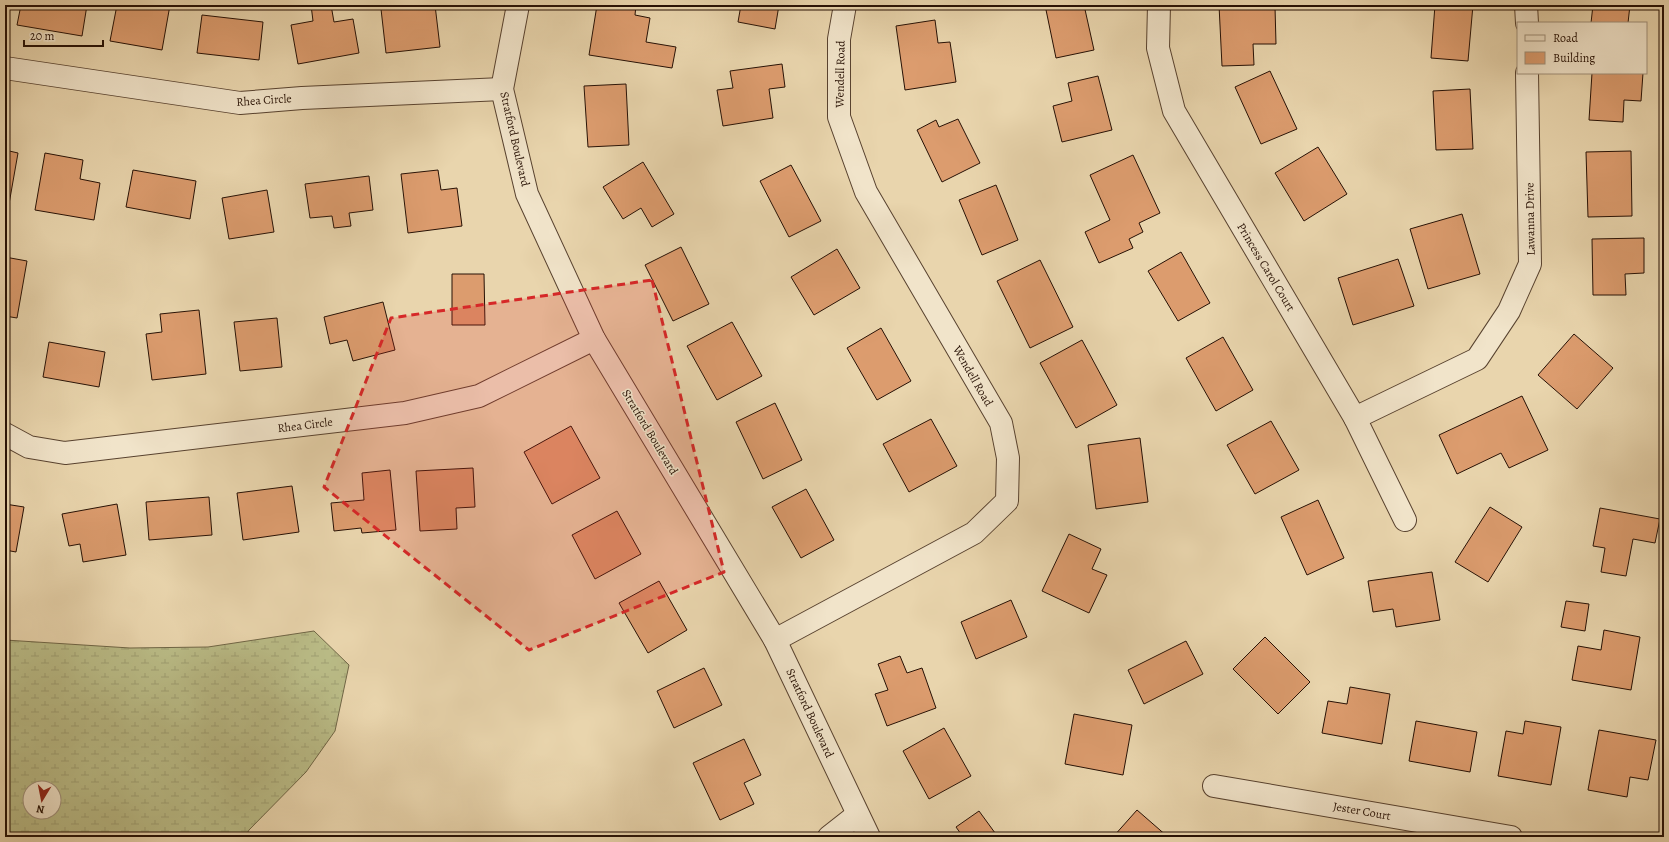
<svg xmlns="http://www.w3.org/2000/svg" width="1669" height="842" font-family="Alegreya,serif">
	<style>
		.wetland { fill: url(#wetland-marsh); stroke: #706646; fill-rule: evenodd }
		.building { fill: #dc9c6e; stroke: #271105 }
		.lines { fill: none; stroke-linecap: round; stroke-linejoin: round }
		.street-casing { stroke: #58422f; stroke-width: 24 }
		.street { stroke: #f1e4ca; stroke-width: 22 }
		.marked { fill: #d62828; fill-opacity: 0.2; stroke: #d62828; stroke-width: 3; stroke-dasharray: 8 5; stroke-linejoin: round }
		.labels { text-anchor: middle; stroke-width: 3; stroke-linejoin: round; paint-order: stroke }
		.street-label { font-size: 12px; fill: #271105; stroke: #f1e4ca }
	</style>
	<defs>
		<pattern id="wetland-marsh" width="20" height="14" patternUnits="userSpaceOnUse"><rect width="20" height="14" fill="#babc87"/><path d="M1 5h8M5 5V1M11 12h8M15 12V8" fill="none" stroke="#a0a173"/></pattern>
	</defs>
	<rect width="100%" height="100%" fill="#e9d5ad"/>
	<filter id="stains"><feTurbulence type="fractalNoise" baseFrequency=".005" numOctaves="4"/><feColorMatrix values="0 0 0 0 .2 0 0 0 0 .09 0 0 0 0 .02 0 0 0 .5 -.17"/></filter>
	<radialGradient id="worn" r=".72"><stop offset=".6" stop-color="#630" stop-opacity="0"/><stop offset="1" stop-color="#630" stop-opacity=".3"/></radialGradient>
	<!-- wetland -->
	<path class="wetland" d="M314,631L349,665L335,731L306,772L249,830L245,837H5V640L130,648L208,647ZM30,788H54V812H30Z"/>
	<!-- building -->
	<g class="building">
		<path d="M21,5H87L82,36L17,25Z"/>
		<path d="M117,5H170L162,50L110,41Z"/>
		<path d="M311,5H331L334,22L353,19L359,53L298,64L291,25L313,21Z"/>
		<path d="M400,5H435L440,47L386,53L381,9L400,7Z"/>
		<path d="M597,5H636L635,15L650,18L646,42L676,47L672,68L589,55Z"/>
		<path d="M741,5H779L775,29L738,22Z"/>
		<path d="M1045,5H1084L1094,50L1056,58Z"/>
		<path d="M1219,5H1255V7H1275L1276,44H1253L1254,65L1222,66Z"/>
		<path d="M1435,5H1473L1468,61L1431,58Z"/>
		<path d="M1593,5H1630L1628,23H1591Z"/>
		<path d="M202,15L263,22L259,60L197,53Z"/>
		<path d="M935,20L938,43L950,42L956,82L905,90L896,26Z"/>
		<path d="M782,64L785,87L769,89L773,118L723,126L717,90L733,88L730,71Z"/>
		<path d="M1270,71L1297,129L1261,144L1235,87Z"/>
		<path d="M1592,73H1643L1641,101L1624,100L1623,122L1589,120Z"/>
		<path d="M1098,76L1112,130L1062,142L1053,106L1072,101L1068,83Z"/>
		<path d="M626,84L629,145L588,147L584,86Z"/>
		<path d="M1470,89L1473,149L1436,150L1433,91Z"/>
		<path d="M958,119L980,163L942,182L917,130L936,120L939,127Z"/>
		<path d="M1318,147L1347,194L1304,221L1275,173Z"/>
		<path d="M5,150L18,153L9,204H5Z"/>
		<path d="M1631,151L1632,216L1588,217L1586,152Z"/>
		<path d="M45,153L83,160L80,179L100,183L94,220L35,210Z"/>
		<path d="M1133,155L1160,213L1139,223L1143,232L1129,239L1133,248L1099,263L1085,232L1110,220L1090,175Z"/>
		<path d="M643,162L674,214L652,227L641,208L623,219L603,187Z"/>
		<path d="M791,165L821,221L789,237L760,181Z"/>
		<path d="M133,170L196,181L190,219L126,207Z"/>
		<path d="M438,170L441,190L457,188L462,226L408,233L401,174Z"/>
		<path d="M369,176L373,210L349,213L351,226L334,228L332,216L310,218L305,184Z"/>
		<path d="M996,185L1018,240L982,255L959,200Z"/>
		<path d="M267,190L274,232L229,239L222,198Z"/>
		<path d="M1462,214L1480,274L1428,289L1410,229Z"/>
		<path d="M1644,238V273L1625,274L1626,295H1593L1592,239Z"/>
		<path d="M681,247L709,304L673,321L645,265Z"/>
		<path d="M837,249L860,288L814,315L791,277Z"/>
		<path d="M1181,252L1210,303L1178,321L1148,271Z"/>
		<path d="M5,257L27,261L17,318L5,316Z"/>
		<path d="M1398,259L1414,306L1353,325L1338,278Z"/>
		<path d="M1040,260L1073,327L1030,348L997,281Z"/>
		<path d="M452,274H484L485,325H452Z"/>
		<path d="M383,302L395,350L353,361L347,340L330,344L324,317Z"/>
		<path d="M199,310L206,374L152,380L146,334L162,332L160,314Z"/>
		<path d="M277,318L282,367L240,371L234,322Z"/>
		<path d="M732,322L762,376L717,400L687,346Z"/>
		<path d="M881,328L911,381L877,400L847,348Z"/>
		<path d="M1574,334L1613,368L1577,409L1538,375Z"/>
		<path d="M1223,337L1253,390L1216,411L1186,358Z"/>
		<path d="M1082,340L1117,405L1076,428L1040,363Z"/>
		<path d="M49,342L105,352L99,387L43,377Z"/>
		<path d="M1522,396L1548,450L1509,468L1501,453L1457,474L1439,435Z"/>
		<path d="M775,403L802,460L763,479L736,422Z"/>
		<path d="M931,419L957,466L909,492L883,444Z"/>
		<path d="M1271,421L1299,470L1255,494L1227,445Z"/>
		<path d="M571,426L600,478L552,504L524,452Z"/>
		<path d="M1140,438L1148,502L1096,509L1088,445Z"/>
		<path d="M473,468L475,507L456,508L457,529L420,531L416,471Z"/>
		<path d="M390,470L396,530L362,533L361,528L334,531L331,503L364,500L362,473Z"/>
		<path d="M292,486L299,532L243,540L237,493Z"/>
		<path d="M806,489L834,540L801,558L772,507Z"/>
		<path d="M209,497L212,535L149,540L146,502Z"/>
		<path d="M1318,500L1344,558L1307,575L1281,517Z"/>
		<path d="M5,504L24,507L16,552L5,550Z"/>
		<path d="M117,504L126,555L83,562L80,544L69,546L62,514Z"/>
		<path d="M1490,507L1522,527L1488,582L1455,562Z"/>
		<path d="M1600,508L1660,519L1655,543L1633,539L1626,576L1601,572L1605,548L1593,546Z"/>
		<path d="M617,511L641,554L595,579L572,535Z"/>
		<path d="M1069,534L1101,549L1092,569L1107,575L1089,613L1042,591Z"/>
		<path d="M1432,572L1440,620L1396,627L1393,609L1373,612L1368,581Z"/>
		<path d="M659,581L687,630L648,653L619,603Z"/>
		<path d="M1011,600L1027,637L976,659L961,622Z"/>
		<path d="M1566,601L1589,604L1585,631L1561,627Z"/>
		<path d="M1604,630L1640,637L1631,690L1572,680L1578,646L1601,650Z"/>
		<path d="M1265,637L1310,682L1278,714L1233,669Z"/>
		<path d="M1186,641L1203,674L1144,704L1128,670Z"/>
		<path d="M900,656L907,673L922,668L936,708L887,726L875,694L888,690L878,664Z"/>
		<path d="M704,668L722,705L674,728L657,691Z"/>
		<path d="M1350,687L1390,694L1382,744L1322,733L1328,701L1347,704Z"/>
		<path d="M1074,714L1132,725L1123,775L1065,764Z"/>
		<path d="M1416,721L1477,732L1470,772L1409,761Z"/>
		<path d="M1525,721L1561,727L1551,785L1498,776L1506,731L1523,734Z"/>
		<path d="M944,728L971,776L929,799L903,751Z"/>
		<path d="M1599,730L1656,740L1648,780L1630,777L1627,797L1588,790Z"/>
		<path d="M744,739L761,775L744,783L754,804L720,820L693,763Z"/>
		<path d="M1137,810L1168,837H1113Z"/>
		<path d="M979,811L998,837H963L956,827Z"/>
	</g>
	<g class="lines">
		<!-- street casing -->
		<g class="street-casing">
			<g id="street">
				<path d="M518,5L502,89L527,194L594,339L775,640L869,837"/>
				<path d="M1159,5L1158,48L1174,111L1355,418L1405,520"/>
				<path d="M1526,5L1527,23"/>
				<path d="M5,68L240,103L302,98L502,89"/>
				<path d="M1355,418L1477,359L1509,311L1530,264L1527,73"/>
				<path d="M5,434L29,447L65,453L405,413L479,396L594,339"/>
				<path d="M775,640L974,533L1007,501L1008,458L1001,423L866,192L839,117V39L845,5"/>
				<path d="M1214,786L1511,837"/>
				<path d="M829,837L857,815"/>
			</g>
		</g>
		<!-- street -->
		<use href="#street" class="street"/>
	</g>
	<!-- marked area -->
	<path class="marked" d="M652,280L724,572L529,650L324,487L391,318Z"/>
	<g class="labels">
		<!-- street labels -->
		<g class="street-label">
			<text transform="translate(840 74) rotate(-89)" y="4">Wendell Road</text>
			<text transform="translate(264 100) rotate(-4)" y="4">Rhea Circle</text>
			<text transform="translate(515 139) rotate(77)" y="4">Stratford Boulevard</text>
			<text transform="translate(1530 219) rotate(-91)" y="4">Lawanna Drive</text>
			<text transform="translate(1266 267) rotate(59)" y="4">Princess Carol Court</text>
			<text transform="translate(973 376) rotate(60)" y="4">Wendell Road</text>
			<text transform="translate(305 425) rotate(-7)" y="4">Rhea Circle</text>
			<text transform="translate(650 432) rotate(59)" y="4">Stratford Boulevard</text>
			<text transform="translate(810 713) rotate(65)" y="4">Stratford Boulevard</text>
			<text transform="translate(1362 811) rotate(10)" y="4">Jester Court</text>
		</g>
	</g>
	<!-- margin -->
	<rect width="1669" height="842" fill="none" stroke="#e9d5ad" stroke-width="20"/>
	<rect x="6" y="6" width="1657" height="830" fill="none" stroke="#271105" stroke-width="2"/>
	<rect x="10" y="10" width="1649" height="822" fill="none" stroke="#271105"/>
	<!-- legend -->
	<rect x="1517" y="22" width="130" height="52" fill="#f1e4ca" stroke="#a0907b"/>
	<rect x="1525" y="35" width="20" height="6" fill="#f1e4ca" stroke="#a0907b"/>
	<text x="1553" y="42" font-size="12" fill="#271105">Road</text>
	<rect x="1525" y="52" width="20" height="12" fill="#dc9c6e" stroke="#a0907b"/>
	<text x="1553" y="62" font-size="12" fill="#271105">Building</text>
	<!-- north arrow -->
	<g transform="translate(42 800) rotate(190)"><circle r="19" fill="#f1e4ca" stroke="#a0907b"/>
	<path d="M0-3L7 15L0 10L-7 15Z" fill="#8f2418"/>
	<text y="-6" font-size="11" font-weight="bold" text-anchor="middle" fill="#271105">N</text>
	</g>
	<!-- scale -->
	<path d="M24 40v6h79v-6" fill="none" stroke="#271105" stroke-width="2"/>
	<text x="30" y="40" font-size="12" fill="#271105" stroke="#f1e4ca" stroke-width="3" paint-order="stroke">20 m</text>
	<rect width="100%" height="100%" filter="url(#stains)"/>
	<rect width="100%" height="100%" fill="url(#worn)"/>
</svg>
